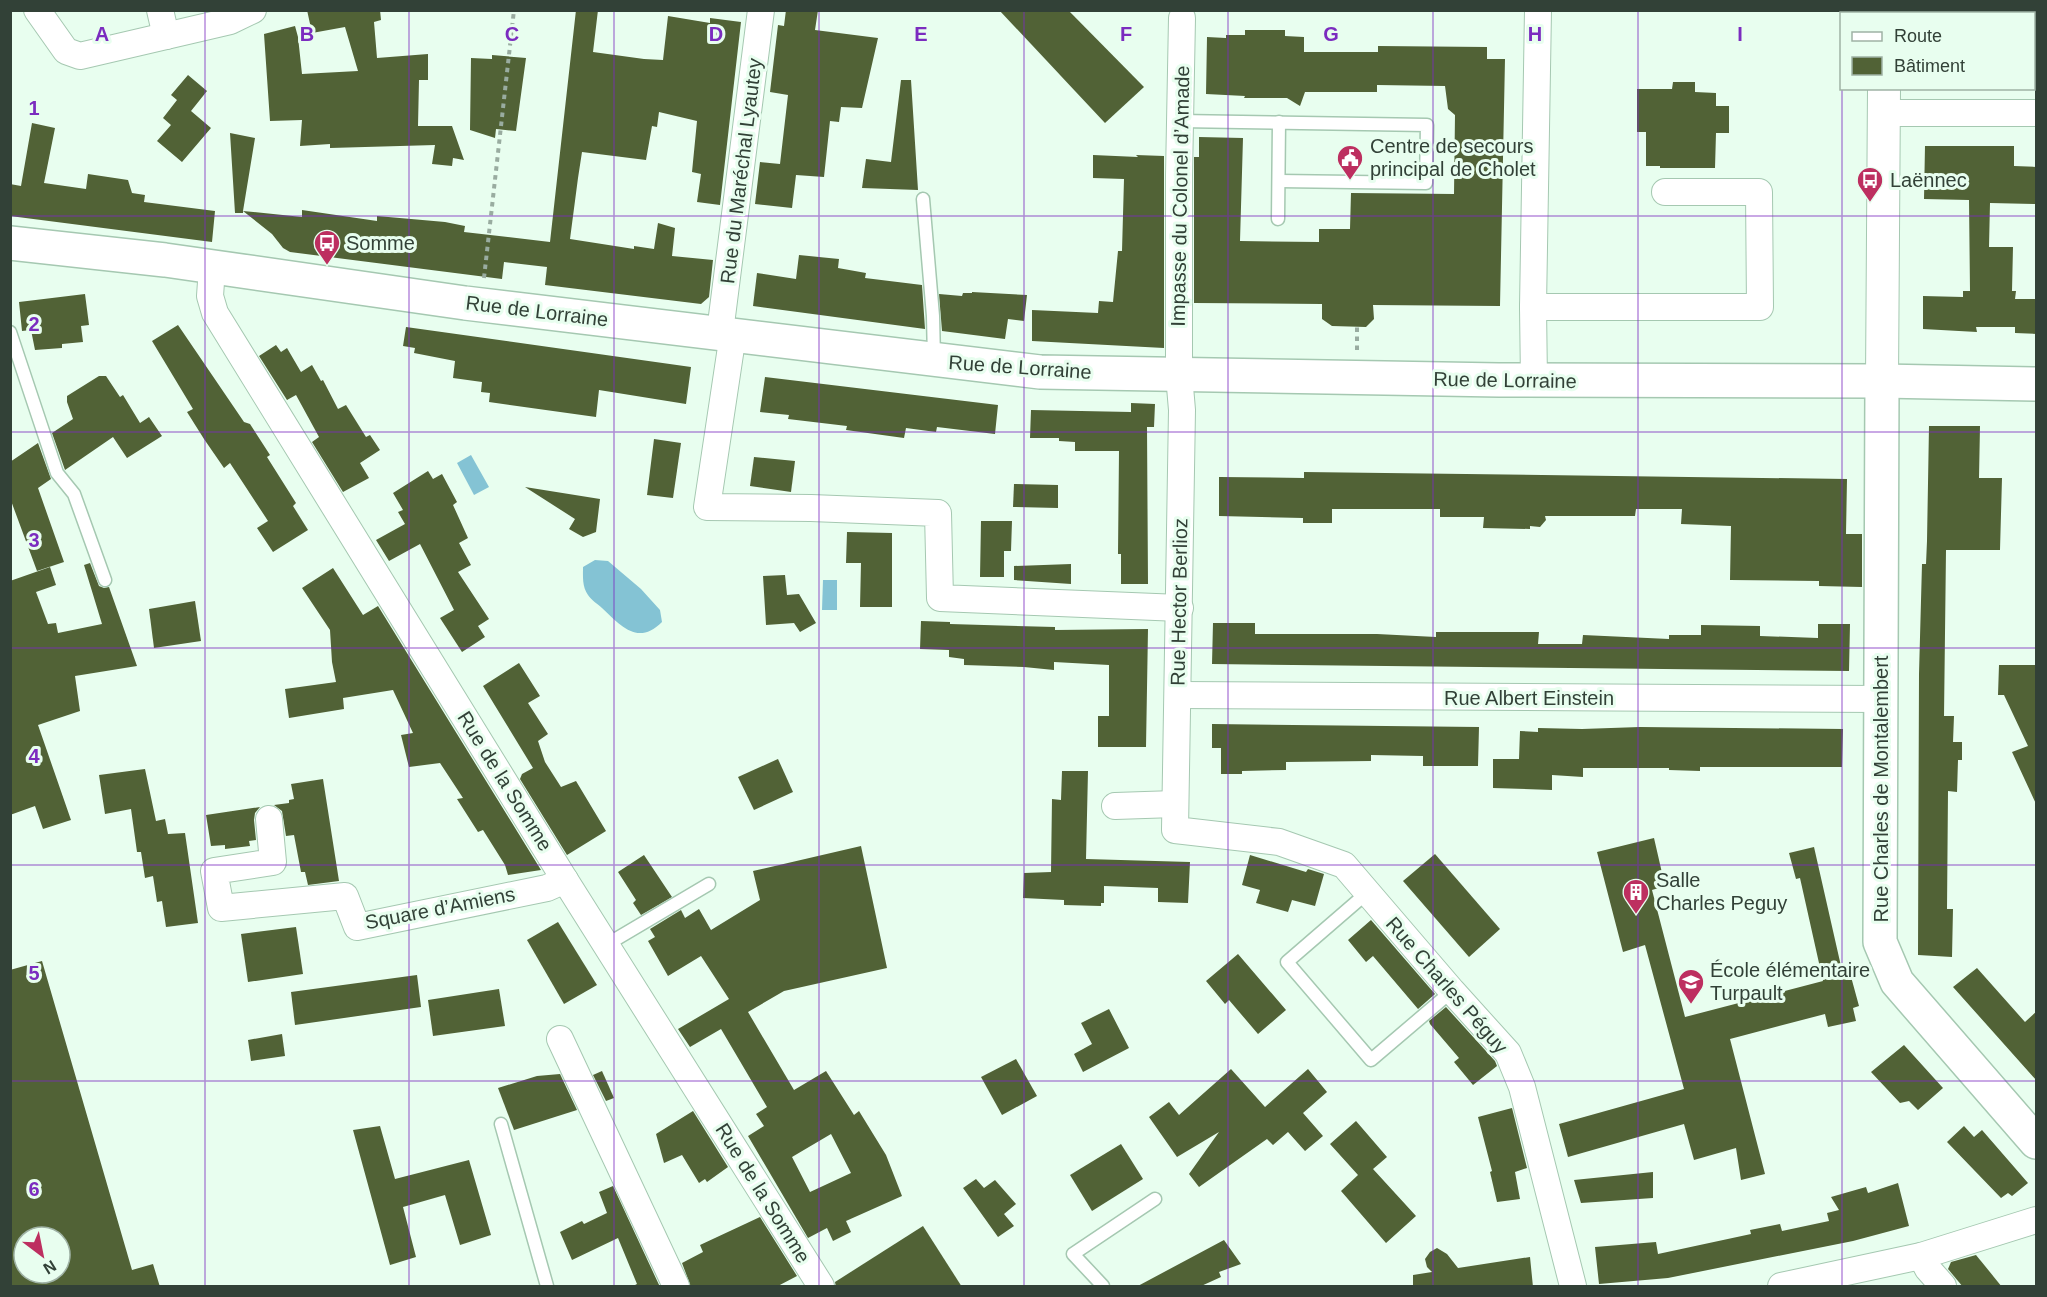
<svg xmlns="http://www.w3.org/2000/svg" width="2047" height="1297" font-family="Arial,sans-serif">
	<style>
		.water { fill: #84c3d4 }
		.building { fill: #516236; fill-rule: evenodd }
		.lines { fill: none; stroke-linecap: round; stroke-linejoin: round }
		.service-casing { stroke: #a5c8b1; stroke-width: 15 }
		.minor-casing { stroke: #a5c8b1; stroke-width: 28 }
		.tertiary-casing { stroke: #a5c8b1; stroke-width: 34 }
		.secondary-casing { stroke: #a5c8b1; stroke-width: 36 }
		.path { stroke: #99aca0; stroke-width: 4; stroke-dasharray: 4.5 4.5; stroke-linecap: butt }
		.service { stroke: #fff; stroke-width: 12 }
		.minor { stroke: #fff; stroke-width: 26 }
		.tertiary { stroke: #fff; stroke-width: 32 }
		.secondary { stroke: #fff; stroke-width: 33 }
		.grid { fill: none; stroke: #7b2cbf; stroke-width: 1.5; stroke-opacity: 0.55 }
		.labels { text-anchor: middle; stroke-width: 6; stroke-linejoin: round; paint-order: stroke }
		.poi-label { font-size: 20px; fill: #324137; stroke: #e8feef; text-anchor: start }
		.street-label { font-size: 20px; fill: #324137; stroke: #e8feef }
		.grid-label { font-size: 20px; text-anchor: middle; font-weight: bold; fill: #7b2cbf; stroke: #e8feef; stroke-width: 6; stroke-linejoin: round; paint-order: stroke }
	</style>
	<rect width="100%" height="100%" fill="#e8feef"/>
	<!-- water -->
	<g class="water">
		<path d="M471,455L489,487L474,495L457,463Z"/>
		<path d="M595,560L608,561L641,589L660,610L662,622C638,646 621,626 602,608C598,604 591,600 588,595C582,587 583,576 583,567Z"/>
		<path d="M823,580H837V610H822Z"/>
	</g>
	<!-- building -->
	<g class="building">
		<path d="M307,10H380L381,20L374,22L377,58L428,54V80H419L418,126H452L464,160L453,158L452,166L432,164L435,145L330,148V144L300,146L302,120L270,121L264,34L295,26L298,37L302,74L358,71L345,27L312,33Z"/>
		<path d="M576,10H598L593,52L644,59L663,60L668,16L710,23V18L741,22L720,205L697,202L701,174L692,172L697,121L659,112L657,127L652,126L646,160L582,152L578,178L570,239L634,249V246L654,249L658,223L675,228L672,256L713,260L709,297L701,304L545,285L547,267L504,262L502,279L290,252L283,248L272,234L243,211V213H235L230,133L255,138L243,211L302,217V210L377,221V216L445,222L465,226L464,232L550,242Z"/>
		<path d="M786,10H818L815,30L878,38L862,108L841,107L839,122L830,121L824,177L796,175L792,208L755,204L760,162L780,164L788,95L770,92L778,25L784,26Z"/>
		<path d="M999,10H1068L1144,87L1105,123Z"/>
		<path d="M1245,30H1285V36L1304,37V52H1378V46L1487,47V59H1505L1500,306L1373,305L1374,319L1366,327L1332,326L1322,319V304L1194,303V157H1199V137L1243,138L1240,241L1319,242V229H1350L1351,193L1454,194L1455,115L1448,109L1445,86L1377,85V92H1305L1300,106L1287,98H1244L1245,96L1206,94L1207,37L1226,38V35H1245Z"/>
		<path d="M492,55L526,58L516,131L496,129L495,138L470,130L471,58L492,59Z"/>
		<path d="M188,75L207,91L191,111L211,128L182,162L157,141L171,125L163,118L177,100L171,95Z"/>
		<path d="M901,80H911L918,190L862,188L866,159L891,162Z"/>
		<path d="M1673,82H1695V92L1716,93V106H1729V133H1716L1715,168H1660V166H1646V132H1637V89H1672Z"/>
		<path d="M32,123L55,128L44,183L86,189L88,174L128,180L132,193L145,195L144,202L215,211L212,242L10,216V184L21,186Z"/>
		<path d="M1925,146H2014V166L2037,167V204L1990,203L1989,247H2013L2012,291H2016L2015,299H2037V334L2015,333V327H1976L1977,332L1923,329V296L1963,297V291H1970L1969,200L1924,199Z"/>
		<path d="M1093,155L1138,157L1136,155L1164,156V348L1032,341V310L1098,313L1099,301L1113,302L1118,251H1122L1124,179L1093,178Z"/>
		<path d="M799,255L839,259L838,268L866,273L865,278L922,285L925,329L753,306L757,273L796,279Z"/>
		<path d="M972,292L1027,295L1024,321L1008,319L1005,339L942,331L939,294L962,296L963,293H972Z"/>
		<path d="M85,294L89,325L81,326L83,342L62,344V348L35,350L31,330L22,331L19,302Z"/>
		<path d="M178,325L244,422L250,424L270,455L267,457L296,503L293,506L308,530L273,552L257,528L268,521L230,463L224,468L204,439L187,412L193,409L152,341Z"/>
		<path d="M406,327L691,367L686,404L599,390L596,417L489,402L490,393L481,392L482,382L453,378L455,361L414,353L415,348L403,346Z"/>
		<path d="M276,345L281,352L287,348L301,372L312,365L321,381L323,380L338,409L346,405L366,437L370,435L380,450L360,463L369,478L343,492L312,442L319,437L296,395L287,400L259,356Z"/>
		<path d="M99,376H106L120,397L123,395L140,423L149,417L162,436L127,458L113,437L65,470L52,433L73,419L67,402V396Z"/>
		<path d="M765,377L998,405L995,434L937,427L936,432L906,428L904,438L846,430L847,426L788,419L789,415L760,412Z"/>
		<path d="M1131,403L1155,404L1154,427H1147L1148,584H1121V554H1118L1119,451H1075V442L1059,441V438H1030L1031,410L1131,412Z"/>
		<path d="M1929,426H1980L1979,478H2002L2000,550H1946L1944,716H1954L1953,742H1962V760H1958L1957,792L1948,791L1947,909H1953L1952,957L1918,955L1919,674L1922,564H1926L1927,541Z"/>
		<path d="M654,439L681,443L673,498L647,495Z"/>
		<path d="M38,443L51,479L38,488L64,562L37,571L10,498V462Z"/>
		<path d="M754,457L795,461L791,492L750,486Z"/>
		<path d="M428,471L433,479L442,474L457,502L453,505L468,538L459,543L471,565L458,572L489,619L478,626L485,637L462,652L440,618L454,610L420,544L389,561L376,540L405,524L398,512L403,510L393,493Z"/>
		<path d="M1304,472L1847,479L1846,534H1862V587L1819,586V581L1730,580L1731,526L1681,524L1682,509H1636L1635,516H1545L1546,520L1540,527L1530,526V529L1483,528L1484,517H1440V509H1332V523H1303V518L1219,516V477L1304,478Z"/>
		<path d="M1014,484L1058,485V508L1013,507Z"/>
		<path d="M525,487L600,499L596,532L583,537L569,529L575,519Z"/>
		<path d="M981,521H1012L1011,551H1004V577H980Z"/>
		<path d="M847,532L892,533V607H860L861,563H846Z"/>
		<path d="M90,563L99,586L104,588L109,587L137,666L75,676L80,711L38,725L71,820L43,829L35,806L10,815V581L50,567L56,585L36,592L48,624L56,623L58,633L102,624L84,565Z"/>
		<path d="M1071,564V584L1014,580V566Z"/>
		<path d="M333,568L363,615L378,606L541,870L508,875L505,865L483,830L478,832L457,799L463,798L440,763L409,767L401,735L413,733L393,690L343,698L344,709L289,718L285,689L336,682L332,662L330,630L302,588Z"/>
		<path d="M785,575L787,595L799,594L816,623L800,632L794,623L766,625L763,576Z"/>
		<path d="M195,601L201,641L154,648L149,609Z"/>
		<path d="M921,621L950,622V624L1055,627V630L1148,629L1146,747H1098V716H1109V665L1054,662V670L1024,667L964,665V659L949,657V650L920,649Z"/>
		<path d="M1213,623H1255V634H1377L1436,637V632H1539L1538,644H1582L1583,635L1669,639V635H1701V625L1760,626V636L1818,638V624H1850L1849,671L1212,664Z"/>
		<path d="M519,663L540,696L528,703L548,734L538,741L545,762L561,787L576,781L606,831L567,855L520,779L522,774L533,768L483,686Z"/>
		<path d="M1999,665H2037V806L2012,752L2028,746L2004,695H1998Z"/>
		<path d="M1212,724L1479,727L1478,766H1423V756L1371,755V761L1286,762V770L1242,771V774H1221V748H1212Z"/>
		<path d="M1640,727L1843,729L1842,767H1700V771L1669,770V768H1583V777L1552,775V790L1493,788V759H1519L1520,731L1538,732V728L1582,729Z"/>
		<path d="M778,759L793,792L754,810L738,777Z"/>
		<path d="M145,769L156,821L165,819L168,834L185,833L198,923L166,927L162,901L157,902L153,876L145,878L141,852H137L131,809L105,814L99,775Z"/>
		<path d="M1062,771H1088L1086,859L1190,862L1188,903L1158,902V888L1104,886V903H1101V906L1064,905V900L1023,898L1024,873L1051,872L1052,799L1061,800Z"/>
		<path d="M323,779L339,881L308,885L305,872H301L294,835L286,836L282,811L274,805L289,803V800L294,799L291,784Z"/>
		<path d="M260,807L255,813L254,820L256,840L249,841L250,846L225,849V845L211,846L206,815Z"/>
		<path d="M1654,838L1665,886L1652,890L1685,1017L1823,981L1800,878L1796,879L1789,853L1814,847L1843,975L1850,973L1859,1006L1853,1008L1856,1021L1828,1027L1825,1014L1730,1039L1765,1174L1741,1180L1736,1148L1694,1160L1684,1124L1568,1157L1559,1124L1684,1089L1645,945L1623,952L1597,852Z"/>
		<path d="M861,846L887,968L784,991L748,1012L794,1090L826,1071L854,1115L859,1111L886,1155L902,1196L846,1221L851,1232L833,1241L827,1228L808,1238L748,1136L764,1126L756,1114L767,1107L721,1029L690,1047L678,1029L729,999L701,956L668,976L648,941L655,937L650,929L681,910L685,918L699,909L711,930L760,900L753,871ZM831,1134L851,1173L810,1192L792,1157Z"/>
		<path d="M1435,854L1500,929L1469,957L1403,881Z"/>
		<path d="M644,855L672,897L641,915L633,903L636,900L618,872Z"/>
		<path d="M1250,855L1306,872L1308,869L1324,874L1315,906L1292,900L1288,912L1256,903L1260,890L1242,885Z"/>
		<path d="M1371,920L1435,994L1418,1009L1373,956L1366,962L1348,940Z"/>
		<path d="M558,922L597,985L564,1004L527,940Z"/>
		<path d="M296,927L303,974L248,982L241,934Z"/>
		<path d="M1238,954L1286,1010L1258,1034L1229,1000L1225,1004L1206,981Z"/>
		<path d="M42,961L132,1270L153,1264L160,1287H10V970ZM24,1237H60V1273H24Z"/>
		<path d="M1977,968L2025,1022L2037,1011V1081L1953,987Z"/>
		<path d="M417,975L421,1007L295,1025L291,992Z"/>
		<path d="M499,989L505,1026L433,1036L428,1000Z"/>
		<path d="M1446,1007L1495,1061L1497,1066L1473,1085L1454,1062L1459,1058L1430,1024L1429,1021Z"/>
		<path d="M1109,1009L1129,1048L1083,1072L1074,1054L1092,1044L1081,1023Z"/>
		<path d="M282,1034L285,1056L251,1061L248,1040Z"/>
		<path d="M1904,1045L1943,1088L1918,1110L1909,1101L1900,1103L1871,1072Z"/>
		<path d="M1016,1059L1037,1096L1002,1115L981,1077Z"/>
		<path d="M1231,1069L1265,1107L1308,1069L1327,1092L1303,1113L1323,1136L1305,1151L1288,1132L1273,1145L1267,1139L1199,1187L1189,1174L1219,1132L1177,1157L1149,1117L1169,1102L1179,1115Z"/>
		<path d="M602,1071L614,1098L606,1101L593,1075Z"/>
		<path d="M560,1074L577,1110L514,1130L498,1088L537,1076Z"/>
		<path d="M1512,1108L1527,1168L1515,1172L1520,1199L1497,1202L1490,1172L1492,1171L1478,1117Z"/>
		<path d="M693,1111L728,1167L707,1182L705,1179L699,1183L682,1155L664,1163L656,1134Z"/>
		<path d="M1356,1121L1387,1157L1373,1169L1416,1216L1386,1243L1341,1191L1358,1175L1330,1144Z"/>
		<path d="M380,1126L395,1179L469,1160L491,1235L460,1245L445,1195L403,1207L416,1257L390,1265L353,1130Z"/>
		<path d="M1964,1126L1974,1137L1982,1130L2028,1183L2012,1196L2008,1193L2001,1198L1947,1142Z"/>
		<path d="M1121,1144L1143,1179L1092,1211L1070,1175Z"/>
		<path d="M1653,1172V1198L1581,1203L1574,1180Z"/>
		<path d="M976,1179L984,1188L995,1180L1016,1204L1004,1214L1014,1226L998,1237L963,1188Z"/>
		<path d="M1898,1183L1909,1226L1853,1241L1668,1278L1599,1284L1595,1247L1656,1242L1658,1254L1751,1234L1750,1230L1780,1224L1782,1231L1829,1221L1827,1213L1839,1210L1831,1197L1866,1187L1868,1193Z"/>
		<path d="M613,1186L660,1287H631L637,1284L618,1238L572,1260L560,1232L582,1221L584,1224L607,1213L599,1192Z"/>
		<path d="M760,1217L797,1276L776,1287H691L682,1263L703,1252L700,1245Z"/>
		<path d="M923,1226L962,1287H836L835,1282Z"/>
		<path d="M1224,1240L1241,1264L1219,1272L1221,1277L1199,1287H1136Z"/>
		<path d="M1437,1248L1447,1254L1458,1268L1530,1257L1533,1287H1413V1275L1432,1272L1427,1267L1425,1259L1430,1252Z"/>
		<path d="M1976,1255L1985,1266L2002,1287H1963L1948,1269L1951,1262Z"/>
	</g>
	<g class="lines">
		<!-- service casing -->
		<g class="service-casing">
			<g id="service">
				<path d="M1180,121L1427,125L1426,183L1279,181"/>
				<path d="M923,199L933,316L934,359"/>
				<path d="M1278,219L1279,122"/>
				<path d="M10,332L57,473L74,494L105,580"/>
				<path d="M1368,892L1287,962L1371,1060L1452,991"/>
				<path d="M606,945L709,884"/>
				<path d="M501,1124L547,1286"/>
				<path d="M1103,1286L1073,1254L1155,1199"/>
			</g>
		</g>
		<!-- minor casing -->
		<g class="minor-casing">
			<g id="minor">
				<path d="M37,10L66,51L80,56L230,21L253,10"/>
				<path d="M160,10L166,36"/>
				<path d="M1538,10L1533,307H1760L1759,192H1665"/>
				<path d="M1182,18L1179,175V375L1182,410L1175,830L1279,842L1344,865L1452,991L1508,1053L1522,1087L1573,1286"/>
				<path d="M1883,113H2036"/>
				<path d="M212,268L210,296L215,313L565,880L821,1286"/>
				<path d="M1533,307L1534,381"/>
				<path d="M720,332L761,10"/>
				<path d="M733,334L707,507L811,508L938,513L940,598L1180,608"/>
				<path d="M1178,695L1881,699"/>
				<path d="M1115,806L1175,804"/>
				<path d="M269,819L273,862L214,871L221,908L345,896L357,927L547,888L565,880"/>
				<path d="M560,1039L676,1286"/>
				<path d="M1921,1256L1928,1269L1943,1286"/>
				<path d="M1781,1286L1921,1256L2036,1220"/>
			</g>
		</g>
		<!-- tertiary casing -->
		<g class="tertiary-casing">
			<g id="tertiary">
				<path d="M1885,14V10"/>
				<path d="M1882,381L1884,88"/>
			</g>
		</g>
		<!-- secondary casing -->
		<g class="secondary-casing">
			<g id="secondary">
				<path d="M10,243L165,260L465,303L1040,372L1499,380L1882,381L2036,384"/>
				<path d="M1882,381L1880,942L1897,982L2036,1142"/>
			</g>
		</g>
		<!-- path -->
		<g class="path">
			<path d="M484,278L514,10"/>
			<path d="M1357,350V327"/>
		</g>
		<!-- service -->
		<use href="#service" class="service"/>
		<!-- minor -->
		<use href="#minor" class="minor"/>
		<!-- tertiary -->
		<use href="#tertiary" class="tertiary"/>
		<!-- secondary -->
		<use href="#secondary" class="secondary"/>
	</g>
	<!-- grid -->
	<path class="grid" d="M205,10V1286M409,10V1286M614,10V1286M819,10V1286M1024,10V1286M1228,10V1286M1433,10V1286M1638,10V1286M1842,10V14M1842,88V1286M10,216H2036M10,432H2036M10,648H2036M10,865H2036M10,1081H2036"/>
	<!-- icons -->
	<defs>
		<g id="civic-pin" transform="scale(1.35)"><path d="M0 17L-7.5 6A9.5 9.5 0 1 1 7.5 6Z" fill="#bd2f60" stroke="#e8feef"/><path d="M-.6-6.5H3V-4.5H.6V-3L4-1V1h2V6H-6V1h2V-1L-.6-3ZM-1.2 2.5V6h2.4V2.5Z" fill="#fff"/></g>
		<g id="bus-pin" transform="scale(1.35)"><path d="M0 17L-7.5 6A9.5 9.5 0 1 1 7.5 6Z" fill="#bd2f60" stroke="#e8feef"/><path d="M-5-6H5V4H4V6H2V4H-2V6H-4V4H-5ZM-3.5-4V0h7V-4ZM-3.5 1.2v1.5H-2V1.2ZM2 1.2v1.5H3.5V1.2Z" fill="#fff"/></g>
		<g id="building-pin" transform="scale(1.35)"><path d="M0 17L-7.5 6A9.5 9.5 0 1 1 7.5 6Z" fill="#bd2f60" stroke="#e8feef"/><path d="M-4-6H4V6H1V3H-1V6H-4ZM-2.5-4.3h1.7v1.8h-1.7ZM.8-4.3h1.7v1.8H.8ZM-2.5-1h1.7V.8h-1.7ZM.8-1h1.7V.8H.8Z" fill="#fff"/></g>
		<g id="school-pin" transform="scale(1.35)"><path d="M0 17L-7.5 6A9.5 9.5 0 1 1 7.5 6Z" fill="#bd2f60" stroke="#e8feef"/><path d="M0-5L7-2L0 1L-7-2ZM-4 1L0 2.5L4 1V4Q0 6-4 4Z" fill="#fff"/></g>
	</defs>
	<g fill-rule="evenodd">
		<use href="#civic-pin" x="1350" y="158"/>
		<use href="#bus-pin" x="1870" y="180"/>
		<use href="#bus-pin" x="327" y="243"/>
		<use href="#building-pin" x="1636" y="892"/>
		<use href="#school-pin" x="1691" y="982"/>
	</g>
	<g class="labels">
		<!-- poi labels -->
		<g class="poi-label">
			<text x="1370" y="153">Centre de secours<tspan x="1370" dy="23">principal de Cholet</tspan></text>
			<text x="1890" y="187">Laënnec</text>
			<text x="346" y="250">Somme</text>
			<text x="1656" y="887">Salle<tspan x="1656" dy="23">Charles Peguy</tspan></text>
			<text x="1710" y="977">École élémentaire<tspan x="1710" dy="23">Turpault</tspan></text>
		</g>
		<!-- street labels -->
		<g class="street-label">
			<text transform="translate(741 171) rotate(-83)" y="7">Rue du Maréchal Lyautey</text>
			<text transform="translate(1180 196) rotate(-89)" y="7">Impasse du Colonel d’Amade</text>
			<text transform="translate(537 311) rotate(7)" y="7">Rue de Lorraine</text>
			<text transform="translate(1020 367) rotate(4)" y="7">Rue de Lorraine</text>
			<text transform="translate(1505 380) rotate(1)" y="7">Rue de Lorraine</text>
			<text transform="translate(1179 602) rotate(-89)" y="7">Rue Hector Berlioz</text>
			<text x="1529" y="705">Rue Albert Einstein</text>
			<text transform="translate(505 781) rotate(58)" y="7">Rue de la Somme</text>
			<text transform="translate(1881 789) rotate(-90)" y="7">Rue Charles de Montalembert</text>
			<text transform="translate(440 908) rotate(-11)" y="7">Square d’Amiens</text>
			<text transform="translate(1447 985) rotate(49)" y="7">Rue Charles Péguy</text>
			<text transform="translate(763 1193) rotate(58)" y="7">Rue de la Somme</text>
		</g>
	</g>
	<g class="grid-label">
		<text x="102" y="41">A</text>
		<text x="307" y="41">B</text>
		<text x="512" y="41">C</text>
		<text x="716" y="41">D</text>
		<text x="921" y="41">E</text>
		<text x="1126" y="41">F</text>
		<text x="1331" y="41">G</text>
		<text x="1535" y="41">H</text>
		<text x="1740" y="41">I</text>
		<text x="34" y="115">1</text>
		<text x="34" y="331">2</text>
		<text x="34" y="547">3</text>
		<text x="34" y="763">4</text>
		<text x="34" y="980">5</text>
		<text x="34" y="1196">6</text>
	</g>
	<!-- border -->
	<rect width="2047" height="1297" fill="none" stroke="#324137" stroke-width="24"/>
	<!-- legend -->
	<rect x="1840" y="12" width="195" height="78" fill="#e8feef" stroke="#9fb2a5" stroke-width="1.5"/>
	<rect x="1852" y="32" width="30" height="9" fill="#ffffff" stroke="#9fb2a5" stroke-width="1.5"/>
	<text x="1894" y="42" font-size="18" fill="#324137">Route</text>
	<rect x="1852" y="57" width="30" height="18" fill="#516236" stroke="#9fb2a5" stroke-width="1.5"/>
	<text x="1894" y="72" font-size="18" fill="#324137">Bâtiment</text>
	<!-- north arrow -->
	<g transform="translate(42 1255) rotate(148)"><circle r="28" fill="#e8feef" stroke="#9fb2a5" stroke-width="1.5"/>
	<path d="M0-4.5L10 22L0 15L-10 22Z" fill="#bd2f60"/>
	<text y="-9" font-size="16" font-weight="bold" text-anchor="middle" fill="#324137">N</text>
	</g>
</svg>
